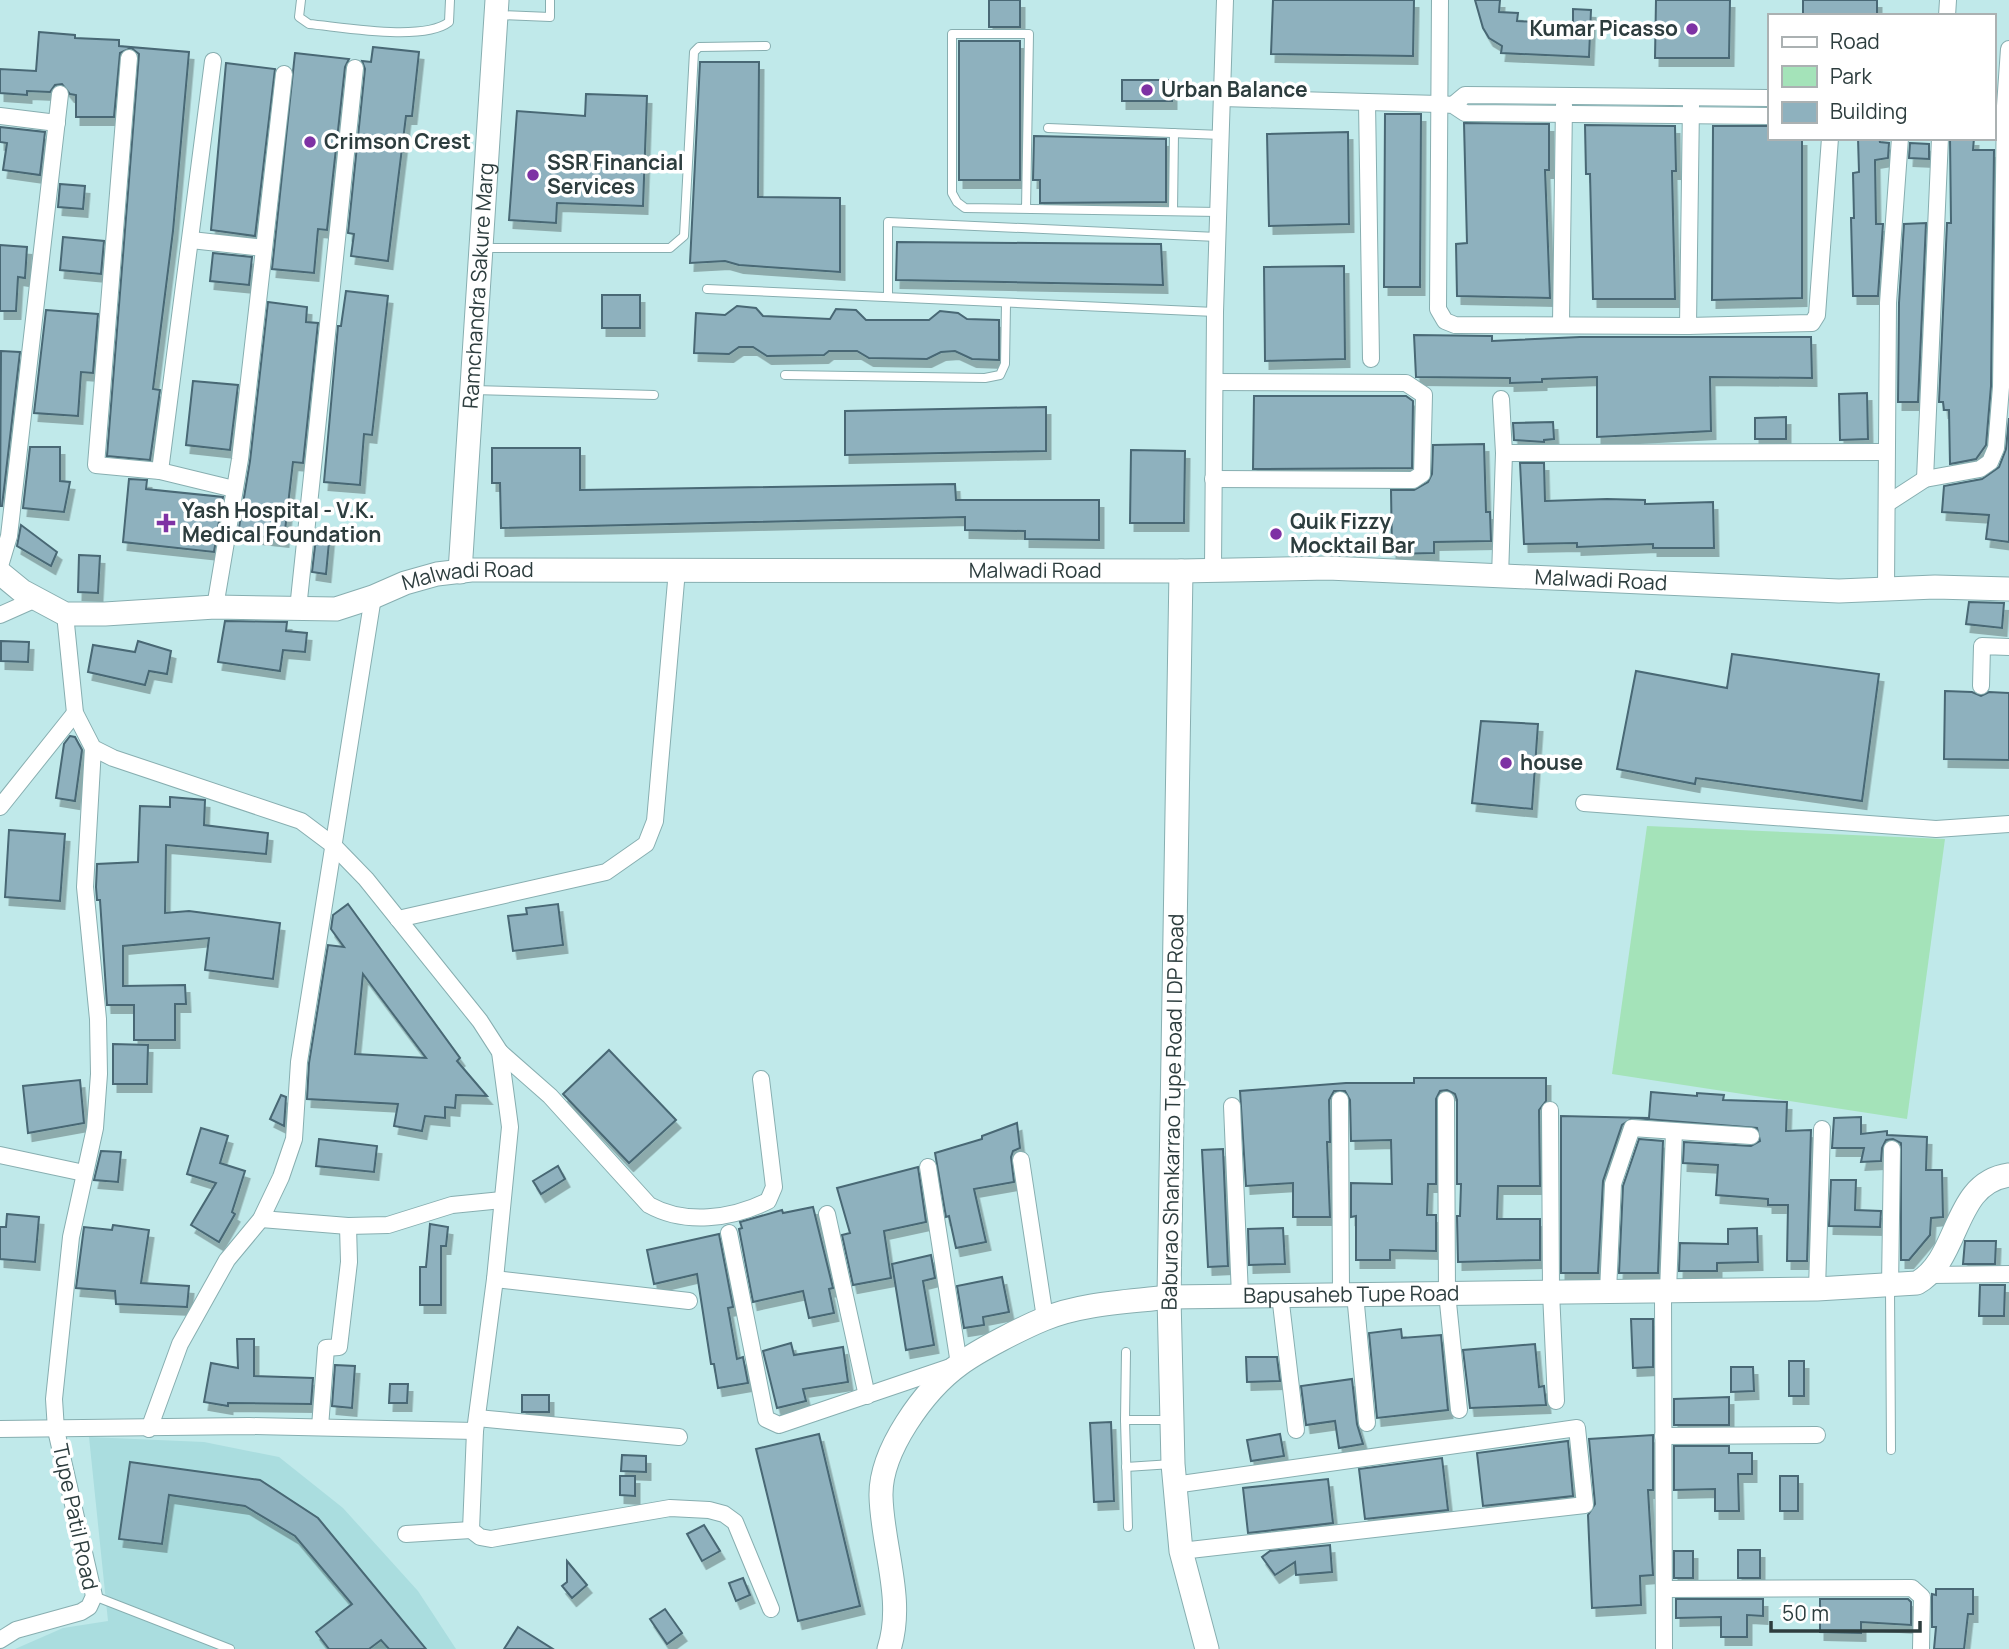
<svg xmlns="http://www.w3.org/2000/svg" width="2009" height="1649" font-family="Manrope,sans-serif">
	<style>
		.built { fill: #aadddf }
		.green { fill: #a4e3b9 }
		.building { fill: #8eb1be; stroke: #486874; stroke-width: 2; fill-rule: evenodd; filter: url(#shadow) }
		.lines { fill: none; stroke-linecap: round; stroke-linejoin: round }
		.lane-casing { stroke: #87aeb0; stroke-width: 10 }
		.street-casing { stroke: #87aeb0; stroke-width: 18 }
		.secondary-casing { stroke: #87aeb0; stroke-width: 25 }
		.lane { stroke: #fff; stroke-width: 8 }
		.street { stroke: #fff; stroke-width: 16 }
		.secondary { stroke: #fff; stroke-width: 23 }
		.poi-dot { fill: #7e32a4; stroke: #fff; stroke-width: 2.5 }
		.labels { text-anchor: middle; stroke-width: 7; stroke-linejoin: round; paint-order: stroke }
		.poi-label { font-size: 21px; font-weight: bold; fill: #2d3d3e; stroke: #fff; text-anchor: start }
		.street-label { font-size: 21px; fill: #2d3d3e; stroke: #fff }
	</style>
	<defs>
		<filter id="shadow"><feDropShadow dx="4.5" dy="8" stdDeviation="0" flood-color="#0004"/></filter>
	</defs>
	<rect width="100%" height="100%" fill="#c0e9ea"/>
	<!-- built -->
	<path class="built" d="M89,1437L204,1442L279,1457L343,1508L418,1591L456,1649H15L63,1628L108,1621Z"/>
	<!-- green -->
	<path class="green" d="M1647,826L1945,839L1907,1119L1612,1074Z"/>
	<!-- building -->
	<g class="building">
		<rect x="989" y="0" width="31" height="27"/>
		<path d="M1273,0H1414L1413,56L1271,54Z"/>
		<path d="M1475,0H1500L1499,12L1518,13L1517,21L1573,24V9L1591,10L1589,57L1501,53L1502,46L1489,38L1483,28Z"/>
		<path d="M1656,0H1730L1729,58H1655Z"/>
		<rect x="1803" y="0" width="74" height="16"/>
		<path d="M39,32L75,35V38L119,40V46L189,52L173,231L153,389L160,390L150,460L107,456L139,54L131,48L120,53L114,117H76V95L70,94L62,84L55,85L50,92L27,91V95L0,93V69L36,71Z"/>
		<rect x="959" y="41" width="61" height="139"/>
		<path d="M373,47L419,52L412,116H406L388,261L351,256L354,234L348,233L365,69L362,61L371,62Z"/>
		<path d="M295,53L349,59L345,67L327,230L318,229L314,273L272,269Z"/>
		<path d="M700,62H759L758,197L840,198V272L739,265L725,261L690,263Z"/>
		<path d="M226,63L275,69L255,236L211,230Z"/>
		<rect x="1122" y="80" width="50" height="21"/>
		<path d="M586,94L647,96L643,206L557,203L556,223L509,220L517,111L585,116Z"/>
		<path d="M1385,114H1421L1420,287H1384Z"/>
		<path d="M1464,123L1549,124V170H1545L1550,298L1457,296L1456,244L1467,243Z"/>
		<path d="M1585,125L1675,126L1676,171H1672L1675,299H1593L1590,174H1586Z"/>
		<path d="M1713,126H1769V138H1802V298L1712,300Z"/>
		<path d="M0,127L45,132L40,175L3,170L7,143L0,142Z"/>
		<path d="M1348,132L1349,224L1269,226L1267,134Z"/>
		<path d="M1034,136L1166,139V202L1040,203V180H1033Z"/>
		<path d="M1858,138H1879L1880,142L1889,143L1888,158L1875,160L1876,224H1883L1878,296H1853L1851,218H1854L1853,173L1859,172Z"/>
		<path d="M1950,138H1974L1973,150H1994L1991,386L1986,445L1976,459L1950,464L1949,410H1944L1943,402H1939L1947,223H1951Z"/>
		<path d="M1910,143L1929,144V159L1909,158Z"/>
		<path d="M60,184L85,186L83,209L58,207Z"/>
		<path d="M1926,223L1918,402H1898L1899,303L1904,224Z"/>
		<path d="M63,237L104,241L101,274L60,270Z"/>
		<path d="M897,242L1161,244L1163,285L896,280Z"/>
		<path d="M0,245L27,247L25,278L18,277L16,311H0Z"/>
		<path d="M213,253L252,257L249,285L210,281Z"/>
		<path d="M1344,266L1345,359L1265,361L1264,267Z"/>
		<path d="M346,291L388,296L372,435L364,434L360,485L324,482L338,326H341Z"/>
		<rect x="602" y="295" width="38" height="33"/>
		<path d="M268,302L307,307L306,322L318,323L303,463L293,462L284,539L238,534L250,461Z"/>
		<path d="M737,306L756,308L763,316L830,319L836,309L856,310L866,320H929L940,311L958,313L967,319L999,320V360L972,359L955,351L941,352L927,359L869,358L857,351H829L824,355L767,356L753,347H739L729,354L694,353L696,313L725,315Z"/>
		<path d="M46,310L98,314L93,373L81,372L78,416L34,413Z"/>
		<path d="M1414,335L1492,336V341L1580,337H1811L1812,378L1710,377L1711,431L1597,437V377L1542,379V382L1510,383V378L1416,377Z"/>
		<path d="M1,351L20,352L2,506H0Z"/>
		<path d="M193,381L238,385L230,450L186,445Z"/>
		<path d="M1867,393L1868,439L1840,440L1839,394Z"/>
		<path d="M1254,396H1406L1413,401L1412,468L1253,469Z"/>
		<path d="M1046,407V451L845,455V411Z"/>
		<path d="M1786,417V439H1755V418Z"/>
		<path d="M2009,418V542L1986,539L1989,515L1942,512L1944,486L1982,479L1999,467L2006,449Z"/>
		<path d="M1553,422L1554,439L1544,440V442L1514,440L1513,423Z"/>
		<path d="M1484,444L1486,512H1490L1491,541L1434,542V553L1392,554L1391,490H1414L1428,482L1432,474L1433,445Z"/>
		<path d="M30,447H60V481L70,482L64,512L23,508Z"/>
		<path d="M492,448H580V490L955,484L956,500H1099V540L1025,539V531L965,530V517L501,528L500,483H492Z"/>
		<path d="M1131,450L1185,451L1184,523H1130Z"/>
		<path d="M1520,463H1544L1545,501L1607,499L1645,500V504L1713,502L1714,548H1653V544L1577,547V543L1524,544Z"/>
		<path d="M129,479L147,480L146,489L223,497L214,552L123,542Z"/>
		<path d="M21,525L57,552L51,566L17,546Z"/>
		<path d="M317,529L330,531L326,574L312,572Z"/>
		<path d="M79,555L100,556L98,593L78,592Z"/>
		<path d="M1969,602L2004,603L2002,628L1966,624Z"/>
		<path d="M225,621L287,622L286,631L307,633L305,652L283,650L280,671L218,662Z"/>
		<path d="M1,641L29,642L28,662L1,661Z"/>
		<path d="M138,641L171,651L167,674L149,671L145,685L88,672L93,645L135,652Z"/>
		<path d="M1732,654L1879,674L1862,801L1696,778L1695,784L1617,769L1636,671L1727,688Z"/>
		<path d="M1945,691L1972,692L1981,696L1989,692L2009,693V760L1944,759Z"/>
		<path d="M1481,721L1538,724L1532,809L1472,803Z"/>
		<path d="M70,736L75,737L82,750L75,801L56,798L64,744Z"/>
		<path d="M170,797L205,800L204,825L268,833L266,854L166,845L165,913L189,911L280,923L273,979L205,970L209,938L123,946V986L185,985L186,1004H175V1040H134V1005H107L100,900H97L96,887L97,864L138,862L140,806L170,807Z"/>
		<path d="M9,830L65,834L60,901L5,897Z"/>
		<path d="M348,904L460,1058L457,1061L487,1096L456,1095L455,1108L445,1107V1118L425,1116L422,1131L394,1126L398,1104L307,1099L309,1063L328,945L344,947L331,929L333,915ZM363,974L426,1058L355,1054Z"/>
		<path d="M558,904L563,945L513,951L508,916L527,914L526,908Z"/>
		<path d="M113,1044L148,1045L147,1084H113Z"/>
		<path d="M609,1050L676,1120L629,1163L563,1094Z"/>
		<path d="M1414,1078H1546V1101L1539,1110L1540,1186H1498L1497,1219H1540V1260L1458,1262L1457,1216H1460L1461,1184H1457V1100L1455,1094L1447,1090L1440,1091L1436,1099V1184H1428L1427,1215H1436V1251L1390,1250V1260H1356V1216L1351,1217V1183L1392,1184L1391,1140L1351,1141L1350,1100L1345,1091H1334L1329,1100L1330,1142H1327L1330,1217H1293V1183L1246,1186L1240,1091L1346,1083H1414Z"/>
		<path d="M80,1080L84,1123L28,1133L23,1086Z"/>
		<path d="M1651,1092L1697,1096V1093L1724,1095L1723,1100L1787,1102L1786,1131L1811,1130L1807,1261H1787L1788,1205H1768V1199L1716,1195L1718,1165L1683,1163L1684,1142L1751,1146L1760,1141L1757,1128L1633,1118L1622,1125L1603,1181L1598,1273H1561V1116L1649,1118Z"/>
		<path d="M281,1095L286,1097L284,1126L270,1119Z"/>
		<path d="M1861,1117V1134L1887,1131V1135L1927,1137L1926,1170H1942L1943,1217L1931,1218L1930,1235L1909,1260H1901V1143L1893,1139L1886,1140L1882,1148L1881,1161L1861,1162L1864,1148H1832L1834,1118Z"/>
		<path d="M1017,1123L1020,1148L1013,1151L1011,1157L1014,1182L974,1189L986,1242L956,1248L949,1216L946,1217L935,1153L982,1139V1136Z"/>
		<path d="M201,1128L228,1136L220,1163L245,1171L232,1212L235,1214L219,1242L191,1225L216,1183L187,1174Z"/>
		<path d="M319,1139L377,1146L374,1172L316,1166Z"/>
		<path d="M1639,1139L1663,1141L1658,1273H1619L1623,1186Z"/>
		<path d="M1223,1149L1228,1266L1208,1267L1202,1150Z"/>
		<path d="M101,1151L121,1152L118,1182L94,1180Z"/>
		<path d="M558,1166L565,1179L541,1194L533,1181Z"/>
		<path d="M918,1167L926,1222L884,1231L891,1278L853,1285L842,1235L850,1233L837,1188Z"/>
		<path d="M1831,1180H1856L1855,1210L1881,1211L1880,1227L1829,1226Z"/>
		<path d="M813,1207L833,1288L829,1289L834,1313L809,1318L803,1291L753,1302L739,1229L742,1228L740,1222L782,1210L783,1213Z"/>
		<path d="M7,1214L39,1217L35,1262L0,1259V1227H6Z"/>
		<path d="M430,1224L448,1227L446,1246H441V1305H420V1267H426Z"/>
		<path d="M113,1225L149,1230L141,1283L189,1286L187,1307L116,1304L115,1291L76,1288L84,1227L112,1230Z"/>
		<path d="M1283,1228L1285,1264L1249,1265L1248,1229Z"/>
		<path d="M1757,1228L1758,1262L1717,1263V1271H1679L1680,1243L1728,1244V1229Z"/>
		<path d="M719,1234L733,1307L728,1308L737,1359L743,1357L748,1383L718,1388L714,1364H711L697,1274L654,1284L647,1250Z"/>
		<path d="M1965,1241H1996L1995,1264H1963Z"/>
		<path d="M931,1255L935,1278L923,1281L934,1345L906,1350L892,1264Z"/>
		<path d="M1002,1277L1009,1312L983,1317L984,1325L964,1328L957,1286Z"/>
		<path d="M1980,1285H2005L2004,1316H1979Z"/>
		<path d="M1631,1319H1653V1367L1633,1368Z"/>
		<path d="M1401,1329L1402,1338L1441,1335L1448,1410L1377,1418L1369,1333Z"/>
		<path d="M237,1339H254V1376L313,1378L311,1404L228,1403V1406L204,1402L211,1363L238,1368Z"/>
		<path d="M791,1343L794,1355L843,1347L848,1382L803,1389L806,1401L777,1408L763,1351Z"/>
		<path d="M1535,1344L1539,1387L1544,1386L1546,1405L1470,1408L1463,1350Z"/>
		<path d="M1246,1357H1277L1280,1381L1247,1382Z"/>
		<rect x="1789" y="1361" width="15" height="35"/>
		<path d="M335,1365L355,1366L352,1408L332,1406Z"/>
		<path d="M1731,1367H1753L1754,1391L1731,1392Z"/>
		<path d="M1352,1379L1357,1424L1363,1444L1339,1448L1335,1421L1306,1425L1301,1386Z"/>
		<path d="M390,1384H408L407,1403H389Z"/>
		<rect x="522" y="1395" width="27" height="17"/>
		<path d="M1729,1397V1425H1674V1399Z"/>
		<path d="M1111,1422L1114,1501L1094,1502L1090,1423Z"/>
		<path d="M819,1434L860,1606L798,1621L756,1449Z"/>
		<path d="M1280,1434L1284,1456L1251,1461L1247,1440Z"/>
		<path d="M1653,1435V1490H1648L1653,1575L1640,1576L1641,1605L1592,1608L1588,1515L1595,1504L1589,1439Z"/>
		<path d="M1568,1441L1573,1496L1483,1506L1477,1453Z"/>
		<path d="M1674,1446H1729V1453H1752V1474H1738L1739,1511H1715V1489L1674,1490Z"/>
		<path d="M622,1455L646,1456V1472L621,1471Z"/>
		<path d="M1442,1458L1448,1510L1365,1519L1359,1469Z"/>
		<path d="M130,1462L260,1480L318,1518L426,1649H389L381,1640L369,1649H329L316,1632L352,1604L295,1536L245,1506L169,1495L162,1544L119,1539Z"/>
		<path d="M620,1476H635V1496L620,1495Z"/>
		<rect x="1780" y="1476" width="18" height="35"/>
		<path d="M1328,1479L1333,1523L1248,1533L1243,1488Z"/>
		<path d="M704,1525L720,1551L702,1561L687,1534Z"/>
		<path d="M1330,1545L1332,1572L1296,1575L1295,1562L1275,1575L1262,1557L1270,1551Z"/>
		<rect x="1738" y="1550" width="22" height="28"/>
		<rect x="1674" y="1551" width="19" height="27"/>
		<path d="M567,1561L587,1585L572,1598L562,1586L567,1582Z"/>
		<path d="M743,1578L750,1595L736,1601L729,1583Z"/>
		<path d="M1936,1589H1973V1614H1968L1964,1649H1934L1936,1627H1932V1594L1936,1595Z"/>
		<path d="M1676,1599H1763V1616L1747,1615V1637H1721V1617L1676,1618Z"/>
		<path d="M1820,1599H1908L1911,1602V1625L1861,1622V1633L1820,1632Z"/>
		<path d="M665,1609L682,1633L667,1644L650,1619Z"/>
		<path d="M518,1627L553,1649H504Z"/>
	</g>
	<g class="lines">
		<!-- lane casing -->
		<g class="lane-casing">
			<g id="lane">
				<path d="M301,0L299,17L309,24C342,27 423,42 449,22L450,0"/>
				<path d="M500,15L550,17V0"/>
				<path d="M1048,128L1221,135"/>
				<path d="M1026,209L1029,34H952V193L957,202L965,208L1218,212"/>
				<path d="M1173,211L1174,133"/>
				<path d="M484,248H670L684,236L694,52L699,47L766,46"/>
				<path d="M707,289L1215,312"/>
				<path d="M888,297V222L1217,237"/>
				<path d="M785,375L985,378L1000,375L1005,364L1006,304"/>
				<path d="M474,390L654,395"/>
				<path d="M1890,1288L1891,1450"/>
				<path d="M1125,1420L1126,1352"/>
				<path d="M1126,1467L1172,1464"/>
				<path d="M1128,1527L1125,1420H1169"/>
				<path d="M94,1596L230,1649"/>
			</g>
		</g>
		<!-- street casing -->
		<g class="street-casing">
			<g id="street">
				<path d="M1440,0L1438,309L1445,321L1455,325L1688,326L1812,323L1817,315L1830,138"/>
				<path d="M1947,16L1948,0"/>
				<path d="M129,58L96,465L160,471"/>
				<path d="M213,61L160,471L234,489"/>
				<path d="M1222,98L1439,104L1453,105L1465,113L1769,116"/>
				<path d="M1367,102L1371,359"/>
				<path d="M1453,105L1465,95L1769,98"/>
				<path d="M0,116L57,123"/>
				<path d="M191,240L264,248"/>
				<path d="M1561,323L1564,105"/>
				<path d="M1688,326L1691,104"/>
				<path d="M1504,453L1886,452"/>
				<path d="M1213,479L1413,480L1422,474L1424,395L1406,383L1215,382"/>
				<path d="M1925,479L1940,138"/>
				<path d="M1888,503L1925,479L1980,469L1990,462L1996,448L2001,387L2005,106L2009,49"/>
				<path d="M0,566L9,536L60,94"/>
				<path d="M1213,568L1215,312L1225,0"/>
				<path d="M1500,577L1504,453L1501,399"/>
				<path d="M1886,588L1888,303L1900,138"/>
				<path d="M215,607L240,459L284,74"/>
				<path d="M298,609L355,68"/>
				<path d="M65,614L75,713L93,748L113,758L301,821L333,845L366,879L480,1021L500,1052L510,1127L495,1279L475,1431L471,1530L480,1537L491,1539L670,1508L709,1510L724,1514L735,1522L771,1609"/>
				<path d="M0,615L36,599"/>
				<path d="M1981,686L1982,646L2009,647"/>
				<path d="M1584,803L1936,829L2009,824"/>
				<path d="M0,807L75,713"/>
				<path d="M398,919L606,872L646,844L655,821L677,570"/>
				<path d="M500,1052L550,1096L649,1205C685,1225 731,1219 768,1201L774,1187L761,1079"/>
				<path d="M1340,1100L1341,1295"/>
				<path d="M1446,1100L1447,1293L1459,1410"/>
				<path d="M1232,1106L1240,1296"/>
				<path d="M1550,1110L1551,1292L1556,1401"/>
				<path d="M0,1155L84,1173"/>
				<path d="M1021,1160L1045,1318"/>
				<path d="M827,1214L867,1396"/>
				<path d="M261,1219L348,1226L388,1225L452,1205L502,1200"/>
				<path d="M729,1233L766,1419L779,1425L959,1364L928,1167"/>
				<path d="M1931,1275L2009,1274"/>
				<path d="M495,1279L689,1301"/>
				<path d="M1890,1287L1892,1149"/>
				<path d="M1817,1289L1822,1129"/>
				<path d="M1608,1291L1613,1184L1632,1128L1751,1136"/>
				<path d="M1663,1291L1664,1649"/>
				<path d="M1668,1291L1674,1131"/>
				<path d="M1355,1294L1367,1423"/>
				<path d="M1280,1295L1296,1430"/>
				<path d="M477,1418L679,1437"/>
				<path d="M320,1427L326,1348L339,1347L349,1262L348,1226"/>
				<path d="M0,1429L249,1426L475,1431"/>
				<path d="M149,1429L180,1344L227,1260L261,1219L281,1177L294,1139L299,1062L373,597"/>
				<path d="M1663,1436L1817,1435"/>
				<path d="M1174,1485L1577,1428L1585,1505L1181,1551"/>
				<path d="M406,1534L471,1530"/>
				<path d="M1664,1589L1912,1588L1922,1597L1921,1649"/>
				<path d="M0,1640L16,1630L81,1612L89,1607L94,1596L56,1430L54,1399L71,1237L95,1128L99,1074L98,1019L85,887L93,748"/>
			</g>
		</g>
		<!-- secondary casing -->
		<g class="secondary-casing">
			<g id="secondary">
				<path d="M1181,571L1169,1297L1173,1464L1181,1551L1207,1649"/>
				<path id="s1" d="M460,572L497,0"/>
				<path id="s2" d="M0,573L22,591L65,614H105L215,607L336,609L373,597L405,583L437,574L471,570L1181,571L1328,568L1839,591L1935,587L2009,589"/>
				<path id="s3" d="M889,1649C905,1600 882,1546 881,1496C880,1451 924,1390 960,1364C979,1350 1022,1328 1044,1319C1082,1303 1129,1302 1169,1297L1817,1289L1917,1283C1961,1258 1952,1183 2009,1175"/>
			</g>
		</g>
		<!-- lane -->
		<use href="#lane" class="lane"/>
		<!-- street -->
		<use href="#street" class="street"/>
		<!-- secondary -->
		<use href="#secondary" class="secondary"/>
	</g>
	<!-- markers -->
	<g class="poi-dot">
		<circle cx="1692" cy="29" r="7"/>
		<circle cx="1147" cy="90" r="7"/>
		<circle cx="310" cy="142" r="7"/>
		<circle cx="533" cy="175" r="7"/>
		<path d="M162.5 512.5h7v7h7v7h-7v7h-7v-7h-7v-7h7z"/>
		<circle cx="1276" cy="534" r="7"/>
		<circle cx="1506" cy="763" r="7"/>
	</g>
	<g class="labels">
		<!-- poi labels -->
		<g class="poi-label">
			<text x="1678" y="36" text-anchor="end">Kumar Picasso</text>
			<text x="1161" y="97">Urban Balance</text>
			<text x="324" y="149">Crimson Crest</text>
			<text x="547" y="170">SSR Financial<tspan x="547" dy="24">Services</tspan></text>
			<text x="182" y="518">Yash Hospital - V.K.<tspan x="182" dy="24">Medical Foundation</tspan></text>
			<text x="1290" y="529">Quik Fizzy<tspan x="1290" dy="24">Mocktail Bar</tspan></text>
			<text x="1520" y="770">house</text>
		</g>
		<!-- street labels -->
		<g class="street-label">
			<text dy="7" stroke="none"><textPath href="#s1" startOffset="287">Ramchandra Sakure Marg</textPath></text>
			<text dy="7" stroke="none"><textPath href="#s2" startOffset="1054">Malwadi Road</textPath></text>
			<text dy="7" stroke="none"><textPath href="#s2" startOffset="486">Malwadi Road</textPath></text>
			<text dy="7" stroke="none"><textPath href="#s2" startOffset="1620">Malwadi Road</textPath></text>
			<text transform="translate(1173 1112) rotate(-89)" y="7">Baburao Shankarrao Tupe Road | DP Road</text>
			<text dy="7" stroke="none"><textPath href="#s3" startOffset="718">Bapusaheb Tupe Road</textPath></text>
			<text transform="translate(75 1517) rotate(78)" y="7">Tupe Patil Road</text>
		</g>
	</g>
	<!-- legend -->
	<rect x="1768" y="14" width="228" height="126" fill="#ffffff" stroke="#abb1b2" stroke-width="2"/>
	<rect x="1782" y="37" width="35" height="10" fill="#ffffff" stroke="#abb1b2" stroke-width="2"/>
	<text x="1830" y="49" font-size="21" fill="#2d3d3e">Road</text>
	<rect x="1782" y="66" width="35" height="21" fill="#a4e3b9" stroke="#abb1b2" stroke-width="2"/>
	<text x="1830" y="84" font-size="21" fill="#2d3d3e">Park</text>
	<rect x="1782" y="102" width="35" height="21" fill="#8eb1be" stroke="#abb1b2" stroke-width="2"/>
	<text x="1830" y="119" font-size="21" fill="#2d3d3e">Building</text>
	<!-- scale -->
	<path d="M1771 1621v10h149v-10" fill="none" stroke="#2d3d3e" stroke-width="3.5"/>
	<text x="1782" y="1621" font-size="21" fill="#2d3d3e" stroke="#ffffff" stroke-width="5" paint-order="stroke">50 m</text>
</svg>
